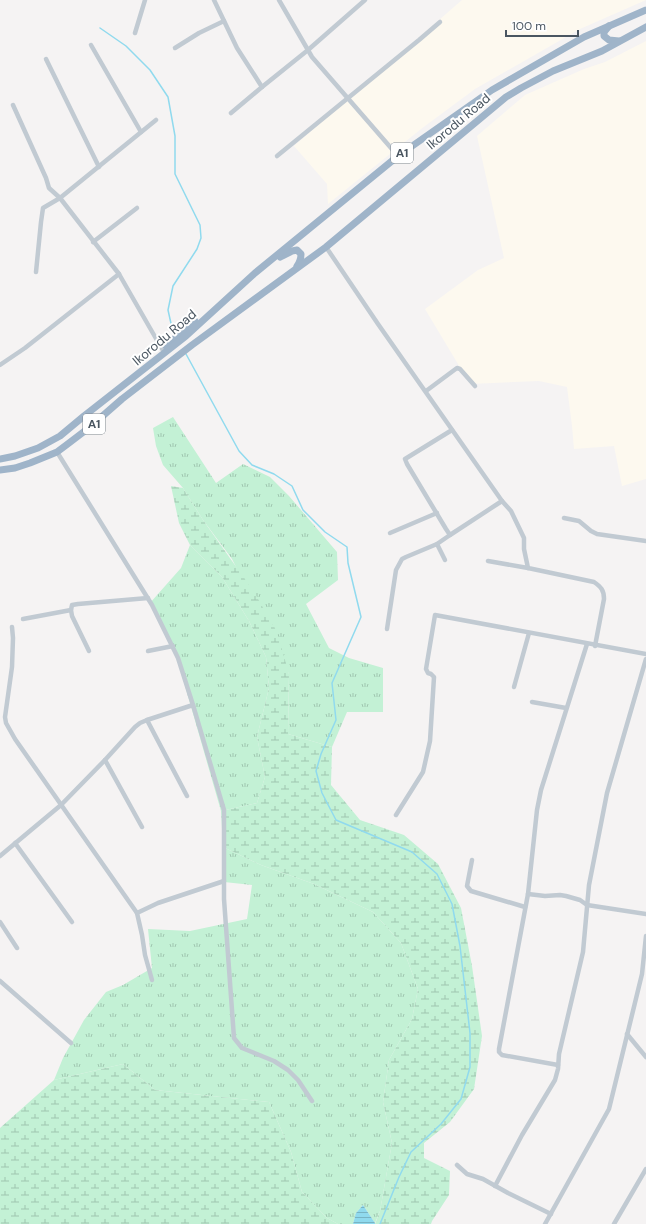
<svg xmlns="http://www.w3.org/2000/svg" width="646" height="1224" font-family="'DM Sans',sans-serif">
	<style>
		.commercial { fill: #fdf9ef }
		.grass { fill: url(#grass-tufts) }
		.wetland { fill: url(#wetland-marsh) }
		.water { fill: url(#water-rules) }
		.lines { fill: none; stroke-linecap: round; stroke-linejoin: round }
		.stream { stroke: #90daee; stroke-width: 1.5 }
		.minor { stroke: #c1cad2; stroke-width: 4.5 }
		.trunk { stroke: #9fb4c9; stroke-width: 7 }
		.labels { text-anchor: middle; stroke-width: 4; stroke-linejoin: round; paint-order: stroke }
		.shield { fill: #fff; stroke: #808990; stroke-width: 1 }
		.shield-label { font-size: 12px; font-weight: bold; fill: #4a5661 }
		.street-label { font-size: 13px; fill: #4a5661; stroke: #fff }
	</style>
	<defs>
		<pattern id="grass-tufts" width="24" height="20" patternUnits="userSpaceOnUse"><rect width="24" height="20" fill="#c3f1d5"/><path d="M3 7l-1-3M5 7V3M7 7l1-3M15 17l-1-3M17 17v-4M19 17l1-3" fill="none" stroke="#a0c6b0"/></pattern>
		<pattern id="wetland-marsh" width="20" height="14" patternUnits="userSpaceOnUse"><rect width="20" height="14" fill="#c3f1d5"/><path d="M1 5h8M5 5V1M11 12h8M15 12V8" fill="none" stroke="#a0c6b0"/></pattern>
		<pattern id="water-rules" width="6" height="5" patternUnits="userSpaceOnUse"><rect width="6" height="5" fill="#90daee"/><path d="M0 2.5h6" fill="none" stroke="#78b4c4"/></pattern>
	</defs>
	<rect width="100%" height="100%" fill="#f5f3f3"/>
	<!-- commercial -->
	<g class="commercial">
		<path d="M462,0H646L580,29L475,89L421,129L328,204L327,184L294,146Z"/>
		<path d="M646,41V479L622,486L614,446L574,449L572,426L567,387L539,381L470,384L425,309L478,270L504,258L477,136L525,95L584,69L605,62Z"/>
	</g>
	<!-- grass -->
	<g class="grass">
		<path d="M173,417L216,483L243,464L270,477L289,496L337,552L338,580L306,604L329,648L349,658L383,668V712H347L332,747L288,734L289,674L232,559L203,520L183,488L163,465L156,446L153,428Z"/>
		<path d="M190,545L222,577L249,621L266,657L269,688L257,737L265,777L257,803L221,811L175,651L150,603L181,568Z"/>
		<path d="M223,847L261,865L314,884L373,912L401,943L418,989L412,1019L389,1060L383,1102L392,1143L380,1211L375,1223L363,1205L356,1213L353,1224H338L327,1218L302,1192L291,1152L269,1102L155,1090L123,1064L54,1080L63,1058L84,1020L106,992L123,985L152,968L148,929L190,931L247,919L252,885L224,882Z"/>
	</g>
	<!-- wetland -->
	<g class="wetland">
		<path d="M171,486L183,488L203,520L254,592L277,632L289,674L288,734L332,747L331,785L360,820L404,835L438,864L461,908L472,966L482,1036L474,1089L450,1122L424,1143V1158L450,1171L449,1195L432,1221L431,1224H375L380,1211L392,1143L383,1102L389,1060L412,1019L418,989L401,943L373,912L314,884L261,865L223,847L221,811L257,803L265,777L257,737L269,688L266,657L249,621L222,577L190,545L179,523Z"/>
		<path d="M123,1064L155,1090L269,1102L291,1152L302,1192L327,1218L338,1224H0V1128L54,1080Z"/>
	</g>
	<!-- water -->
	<path class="water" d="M363,1205L375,1223V1224H353L356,1213Z"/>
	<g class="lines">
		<!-- stream -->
		<g class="stream">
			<path d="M100,28L126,46L150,70L168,97L175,136V174L200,225L201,238L197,249L173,286L168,310L172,328L175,335"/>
			<path d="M186,354L239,451L252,465L274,474L292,486L303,510L325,532L347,547L348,563L361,617L332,683L336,720L321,754L316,771L322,793L336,820L412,852L437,874L452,904L460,946L470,1033V1067L461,1099L441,1124L411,1152L399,1177L380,1224"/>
		</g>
		<!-- minor -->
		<g class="minor">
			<path d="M214,0L237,48L262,87"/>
			<path d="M279,0L312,57L398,156"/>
			<path d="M135,33L145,0"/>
			<path d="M91,45L141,132"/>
			<path d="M175,48L199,33L224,21"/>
			<path d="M46,59L99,167"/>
			<path d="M13,105L46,178L49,188L60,198L119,274L162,349"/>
			<path d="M231,113L262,87L308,50L365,0"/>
			<path d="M277,156L419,40L440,22"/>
			<path d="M93,242L137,208"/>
			<path d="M326,247L378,324L502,501L511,511L524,538V549L528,568L594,582C601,587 604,590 604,599L595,646"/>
			<path d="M36,272L41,222L43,208L60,198L156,120"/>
			<path d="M0,365L25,348L119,274"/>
			<path d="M426,391L457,368L460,369L475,386"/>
			<path d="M452,430L405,459L407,464L446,529L450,535L502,501"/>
			<path d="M57,452L152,605L178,658L193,705L224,810V899L234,1038L242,1048L274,1061L288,1070L298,1080L312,1101"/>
			<path d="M564,518L579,521L591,531L597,534L646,541"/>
			<path d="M390,533L437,513"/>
			<path d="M437,544L445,560"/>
			<path d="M488,561L528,568"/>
			<path d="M23,619L71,610"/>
			<path d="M12,627L13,638L12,667L5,717L6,723L15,739L137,913"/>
			<path d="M387,629L396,570L402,559L406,557L437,544L450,535"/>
			<path d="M89,651L72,616L71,610L72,605L78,604L148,598"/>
			<path d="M148,651L173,646"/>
			<path d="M514,687L529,633"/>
			<path d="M532,702L566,708"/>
			<path d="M147,720L187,796"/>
			<path d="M105,760L142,827"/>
			<path d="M396,815L423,772L430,741L434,677L431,674L428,673L426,669L435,615L646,654"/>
			<path d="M15,843L72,922"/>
			<path d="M0,856L61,805L105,760L135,727L140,723L147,720L193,705"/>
			<path d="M472,860L467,886L471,891L525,907"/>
			<path d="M528,894L545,896L560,895L566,896L580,900L587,905L646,914"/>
			<path d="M0,922L17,948"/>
			<path d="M152,980L145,955L142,935L137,913L158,903L224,881"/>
			<path d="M0,981L71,1043"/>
			<path d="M627,1034L646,1057"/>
			<path d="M558,1065L502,1055L499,1052V1049L528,894L537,810L541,790L587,644"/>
			<path d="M457,1165L467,1174L483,1179L508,1193L551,1214"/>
			<path d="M495,1186L522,1135L555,1080L558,1069L559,1054L583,952L589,885L607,793L646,659"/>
			<path d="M545,1224L609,1109L642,974L646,936"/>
			<path d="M614,1224L646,1169"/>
		</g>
		<!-- trunk -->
		<g class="trunk">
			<path d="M609,26L604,32V36L609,40L619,41"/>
			<path d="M280,257L292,251L297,250L301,254C301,259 300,262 297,266"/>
			<path d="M166,346L195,321"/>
			<path d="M0,459L15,456L38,448L60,436L84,416L186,336L255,273L398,156L492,90L584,37L646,10"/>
			<path d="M0,470L15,468L30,463L57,452L69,443L90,427L122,399L192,345L326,247L506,97L521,88L553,71L602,51L646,27"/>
		</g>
	</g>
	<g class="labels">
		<!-- shield labels -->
		<g class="shield">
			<rect x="391" y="143" width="22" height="20" rx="3"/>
			<rect x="83" y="414" width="22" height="20" rx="3"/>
		</g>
		<g class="shield-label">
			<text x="402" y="157">A1</text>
			<text x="94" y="428">A1</text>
		</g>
		<!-- street labels -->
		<g class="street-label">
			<text transform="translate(458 121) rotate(-40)" y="5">Ikorodu Road</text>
			<text transform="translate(164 337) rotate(-40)" y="5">Ikorodu Road</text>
		</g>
	</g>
	<!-- scale -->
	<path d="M506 30v6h72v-6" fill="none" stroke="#4a5661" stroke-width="2"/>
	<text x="512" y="30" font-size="12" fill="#4a5661" stroke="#ffffff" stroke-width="3" paint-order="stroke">100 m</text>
</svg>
